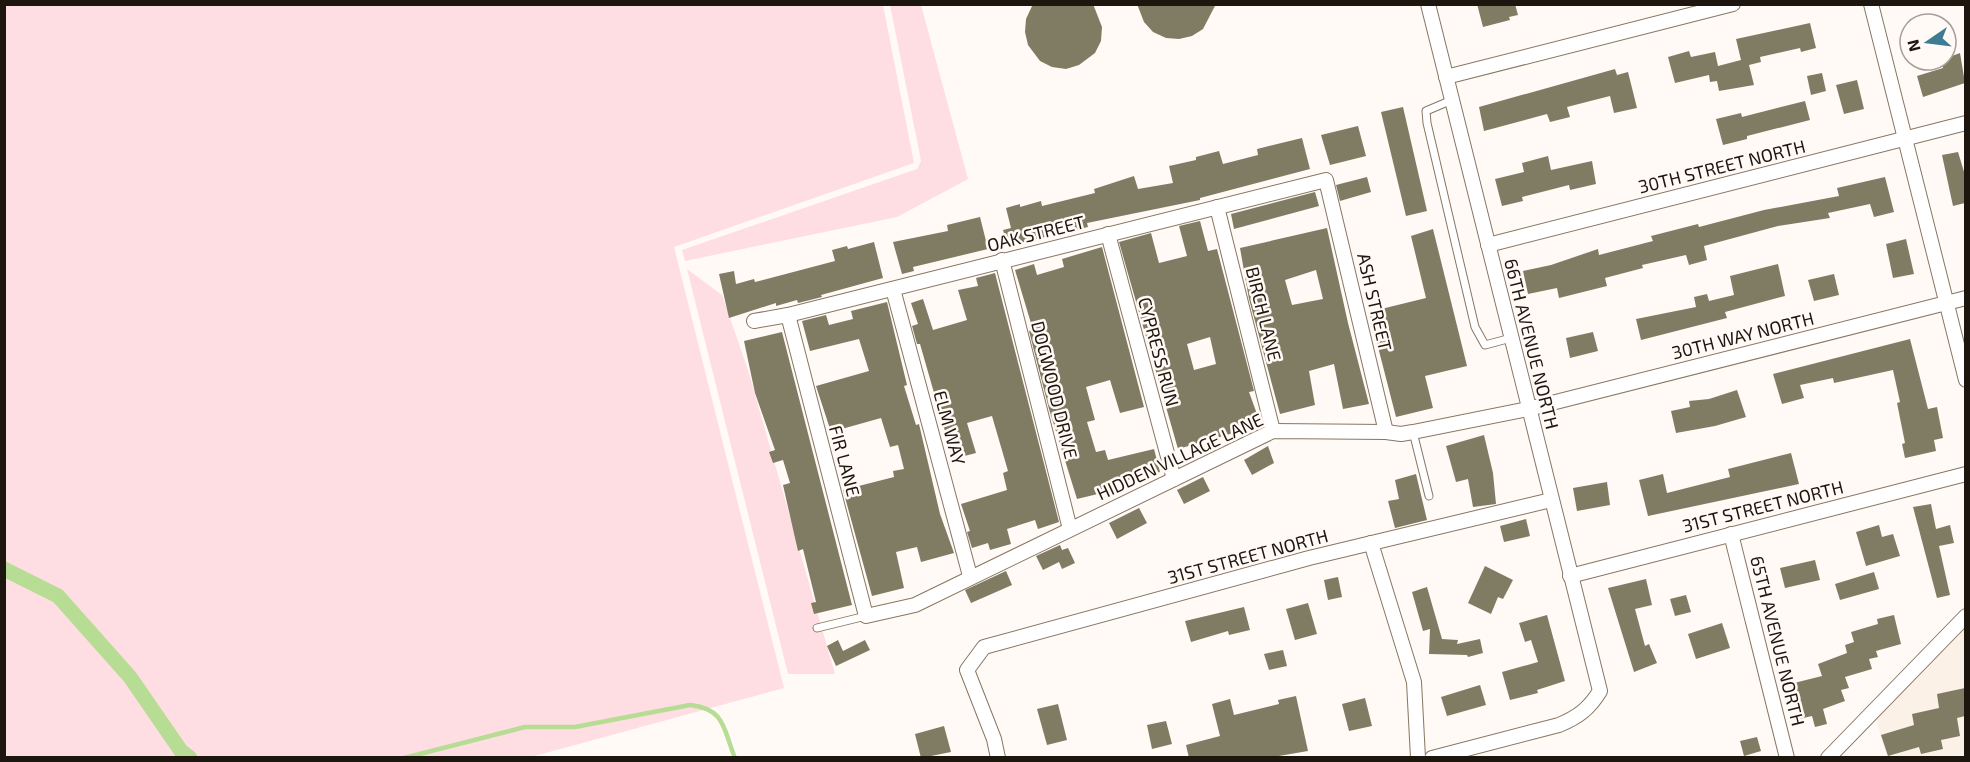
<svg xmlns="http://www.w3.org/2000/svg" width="1970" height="762" font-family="'Exo 2',sans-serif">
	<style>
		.built { fill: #fcf1e6 }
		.green { fill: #fedee2 }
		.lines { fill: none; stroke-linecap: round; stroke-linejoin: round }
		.stream { stroke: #b7dc94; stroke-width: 4.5 }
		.canal { stroke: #b7dc94; stroke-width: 15 }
		.building { fill: #807c63; fill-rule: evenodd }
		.lane-casing { stroke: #887662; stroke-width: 9 }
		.street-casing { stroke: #887662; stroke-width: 16 }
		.lane { stroke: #fff; stroke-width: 7 }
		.street { stroke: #fff; stroke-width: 14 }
		.labels { text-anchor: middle; stroke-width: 5; stroke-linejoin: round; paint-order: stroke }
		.street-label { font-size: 18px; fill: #1d160e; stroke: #fffaf6 }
	</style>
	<rect width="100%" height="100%" fill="#fffaf6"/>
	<!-- built -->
	<path class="built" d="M1965,627V757H1887L1876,719Z"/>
	<!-- green -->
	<g class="green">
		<path d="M4,5H883L914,163L674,247L784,688L531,757H5Z"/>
		<path d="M890,5H921L968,179L897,217L685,261L682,250L917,169L921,161Z"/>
		<path d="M687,269L722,295L748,370L835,674H788Z"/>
	</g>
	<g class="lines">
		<!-- stream -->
		<path class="stream" d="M404,758L525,727H575L690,705C726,709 723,729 735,758"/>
		<!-- canal -->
		<path class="canal" d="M4,569L58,596L130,677L181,751L190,758"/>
	</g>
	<!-- building -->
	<g class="building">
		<path d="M1033,4H1093L1102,27L1101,41L1095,53L1079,65L1066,69L1052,67L1040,61L1028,45L1025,32L1026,19Z"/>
		<path d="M1137,4H1216L1203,29L1192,36L1179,39L1166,38L1153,32L1144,22Z"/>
		<path d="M1477,4H1515L1518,15L1509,17L1510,20L1483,27Z"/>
		<path d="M1810,23L1816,48L1801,52L1800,48L1760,57L1761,62L1749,65L1754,85L1719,91L1717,81L1710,82L1709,75L1675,83L1668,57L1689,51L1691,57L1715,52L1718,66L1741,60L1736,39Z"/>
		<path d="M1960,53L1965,83L1923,97L1917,76L1943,68L1941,60Z"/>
		<path d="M1615,69L1617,75L1628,72L1637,108L1614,113L1610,96L1567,107L1570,117L1550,122L1547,114L1484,131L1479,107Z"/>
		<path d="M1822,73L1826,91L1811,95L1807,76Z"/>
		<path d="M1857,80L1864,109L1844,114L1836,85Z"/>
		<path d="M1805,101L1810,120L1747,136V139L1723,145L1716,119L1741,113L1742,117Z"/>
		<path d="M1403,107L1427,211L1406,216L1381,112Z"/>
		<path d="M1358,126L1366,156L1330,165L1321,135Z"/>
		<path d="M1302,138L1310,169L1200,198V200L1087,223L1088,227L1008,246L1003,230L1011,228L1006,208L1020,204V207L1041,201L1042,206L1095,193L1094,189L1134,176L1138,189L1173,183L1169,166L1196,160V157L1219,151L1223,164L1258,155L1257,149Z"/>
		<path d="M1958,152L1965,175V203L1953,206L1942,155Z"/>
		<path d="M1548,156L1551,170L1592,161L1596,184L1570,190L1569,185L1522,197L1523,201L1502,206L1495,179L1524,172L1522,163Z"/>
		<path d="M1367,177L1371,192L1340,201L1336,185Z"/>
		<path d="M1885,177L1894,212L1874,217L1870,204L1828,213L1830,218L1778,226L1704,246L1707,260L1689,265L1686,255L1642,265L1643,268L1605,278L1607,286L1559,298L1557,288L1528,294L1523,271L1551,265L1598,249L1599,255L1653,241L1651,236L1698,224L1699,227L1764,210L1839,196L1837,188Z"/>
		<path d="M1315,192L1319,206L1234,229L1231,214Z"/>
		<path d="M980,217L988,249L913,267L914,271L902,274L893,242L948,231L947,225Z"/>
		<path d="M1200,221L1208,251L1217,249L1254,391L1249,392L1261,425L1178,449L1119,242L1151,233L1159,263L1187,256L1179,226ZM1210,337L1216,364L1194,370L1187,344Z"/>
		<path d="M1327,228L1348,323L1369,404L1343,409L1334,364L1309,371L1315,405L1280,414L1249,299L1240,248ZM1316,270L1323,299L1292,305L1285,280Z"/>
		<path d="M1433,229L1467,366L1425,376L1433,408L1396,417L1369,312L1426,298L1411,236Z"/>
		<path d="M1906,239L1914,274L1893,278L1886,244Z"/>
		<path d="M874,242L883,278L821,295L822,297L798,303L797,300L776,306V303L729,318L719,274L734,271L736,284L754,279L755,282L835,261L832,250L847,246L848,249Z"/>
		<path d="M1102,247L1144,407L1120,413L1110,380L1086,387L1095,420L1087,422L1096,452L1105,450L1108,460L1154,449L1160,472L1104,486L1106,492L1077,499L1049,409L1029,331L1033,330L1015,270L1034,264L1037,275L1064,267L1062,259Z"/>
		<path d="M1778,264L1785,296L1725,312L1727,318L1641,340L1636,319L1696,307L1694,297L1707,294L1709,301L1734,295L1730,276Z"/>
		<path d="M995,273L1059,522L1038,529L1035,520L1007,529L1011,544L990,550L988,543L972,548L967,532L970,531L961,504L1007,490L1003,473L1008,471L992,416L967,423L976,453L953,459L920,344H917L912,326L918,324L911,303L923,299L933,330L967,320L958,290L978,286L976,278Z"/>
		<path d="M1834,274L1839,295L1814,301L1808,280Z"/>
		<path d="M887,302L907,385L904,386L916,425L919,424L940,514L954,553L921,562L917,547L896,552L904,588L872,596L843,490L894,477L893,471L904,469L898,445L890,447L881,418L831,432L816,386L869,371L859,339L810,351L802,321L826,315L829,325L853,319L851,311Z"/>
		<path d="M782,332L852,605L814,614L811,603L816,602L803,549L798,551L783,485L790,483L783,460L773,463L769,452L775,450L755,393L744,341Z"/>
		<path d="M1593,332L1598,351L1570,358L1566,338Z"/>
		<path d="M1910,339L1928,409L1937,407L1943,438L1934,440L1936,451L1905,458L1902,444L1905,443L1897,403L1900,402L1893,370L1834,383L1833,378L1800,385L1804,398L1782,404L1773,374Z"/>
		<path d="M1737,390L1746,417L1715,426L1676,433L1671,411L1690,407L1689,401L1709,399Z"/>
		<path d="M1484,435L1493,473L1496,504L1473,507L1468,479L1456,482L1446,446Z"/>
		<path d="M1268,446L1274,463L1252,475L1244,460Z"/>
		<path d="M1791,453L1799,484L1648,516L1639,480L1663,474L1667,493L1730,477L1728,469Z"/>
		<path d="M1416,474L1427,520L1395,528L1388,501L1399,499L1395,480Z"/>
		<path d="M1203,477L1210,491L1184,504L1177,490Z"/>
		<path d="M1607,482L1610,505L1577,511L1573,488Z"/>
		<path d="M1931,504L1936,529L1950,525L1954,543L1939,546L1950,595L1937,598L1913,507Z"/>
		<path d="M1139,508L1147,523L1117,539L1109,523Z"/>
		<path d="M1526,519L1530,536L1504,542L1500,526Z"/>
		<path d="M1879,525L1882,537L1893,534L1900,556L1866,566L1856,532Z"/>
		<path d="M1060,545L1062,550L1068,548L1075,563L1062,569L1059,562L1043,570L1036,556Z"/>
		<path d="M1815,560L1820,580L1785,588L1780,568Z"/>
		<path d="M1485,566L1513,580L1503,599L1498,597L1491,614L1468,603Z"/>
		<path d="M1006,571L1012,585L971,603L965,590Z"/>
		<path d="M1874,572L1879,589L1840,600L1835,584Z"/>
		<path d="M1338,577L1342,597L1328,600L1324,580Z"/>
		<path d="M1646,579L1652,605L1635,609L1645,646L1649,644L1657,663L1634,672L1608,588Z"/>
		<path d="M1427,587L1442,639L1458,640L1457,644L1480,639L1483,653L1468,657L1467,655L1429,654L1430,629L1423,631L1412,592Z"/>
		<path d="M1686,595L1691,612L1675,616L1670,599Z"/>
		<path d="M1308,603L1317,634L1295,640L1286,609Z"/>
		<path d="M1244,607L1250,630L1229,635L1228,631L1191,642L1185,621Z"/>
		<path d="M1547,615L1565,681L1537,690L1538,693L1510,700L1502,672L1538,662L1531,640L1525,642L1519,623Z"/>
		<path d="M1894,615L1901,644L1876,651L1878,657L1869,659L1872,669L1845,677L1849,688L1841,690L1845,701L1823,709L1827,724L1815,727L1812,716L1799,719L1790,684L1822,676L1818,664L1847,653L1845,645L1854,642L1851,632L1878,624L1877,619Z"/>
		<path d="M1722,623L1730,648L1696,659L1688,634Z"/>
		<path d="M838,640L843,651L865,640L870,650L836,666L827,646Z"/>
		<path d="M1283,650L1287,666L1269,670L1264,654Z"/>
		<path d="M1480,685L1486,705L1447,716L1441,697Z"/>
		<path d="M1965,688V716L1957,718L1960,736L1941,740L1943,749L1921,754L1919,747L1888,756L1881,735L1914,725L1912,714L1939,708L1937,694Z"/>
		<path d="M1296,696L1308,751L1267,758H1189L1186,745L1220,736L1212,704L1230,699L1234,715L1279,704L1278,700Z"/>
		<path d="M1365,698L1372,726L1349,731L1342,704Z"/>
		<path d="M1058,704L1067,740L1047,745L1037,709Z"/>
		<path d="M1166,721L1172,744L1152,749L1147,725Z"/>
		<path d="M944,726L951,752L921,758L915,734Z"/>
		<path d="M1757,737L1761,751L1744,756L1740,741Z"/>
	</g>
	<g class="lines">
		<!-- lane casing -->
		<g class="lane-casing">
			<g id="lane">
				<path d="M1452,100L1426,111L1427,123L1475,327L1485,345L1511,338"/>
				<path d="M1413,432L1429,496"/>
				<path d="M817,628L866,616"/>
			</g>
		</g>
		<!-- street casing -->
		<g class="street-casing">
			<g id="street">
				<path d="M1428,4L1600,691C1589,709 1578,717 1559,725L1432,758"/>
				<path d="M1871,4L1966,380"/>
				<path d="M1446,77L1733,4"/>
				<path d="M1217,207L1273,431"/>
				<path d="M1108,234L1174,479"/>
				<path d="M1488,245L1966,123"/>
				<path d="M1002,260L1070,529"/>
				<path d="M893,289L970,576"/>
				<path d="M788,315L866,616L915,605L1273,431L1386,432L1401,434L1413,432L1528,409L1966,298"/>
				<path d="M754,321L788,315L1326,180L1386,432"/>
				<path d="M1731,534L1787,758"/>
				<path d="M1371,543L1414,682L1418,758"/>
				<path d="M1570,576L1966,474"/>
				<path d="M998,758L994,739L967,670L984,647L1309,558L1551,500"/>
				<path d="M1828,758L1966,616"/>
			</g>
		</g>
		<!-- lane -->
		<use href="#lane" class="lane"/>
		<!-- street -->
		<use href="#street" class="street"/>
	</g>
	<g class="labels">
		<!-- street labels -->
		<g class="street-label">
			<text transform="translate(1722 167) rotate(-14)" y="6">30TH STREET NORTH</text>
			<text transform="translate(1036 234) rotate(-14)" y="6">OAK STREET</text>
			<text transform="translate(1374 302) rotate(77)" y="6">ASH STREET</text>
			<text transform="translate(1263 314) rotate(76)" y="6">BIRCH LANE</text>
			<text transform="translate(1743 336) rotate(-14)" y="6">30TH WAY NORTH</text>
			<text transform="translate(1531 344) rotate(76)" y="6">66TH AVENUE NORTH</text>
			<text transform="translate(1158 352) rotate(75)" y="6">CYPRESS RUN</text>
			<text transform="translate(1054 390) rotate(76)" y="6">DOGWOOD DRIVE</text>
			<text transform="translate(949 428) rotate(75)" y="6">ELM WAY</text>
			<text transform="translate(1180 457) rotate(-25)" y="6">HIDDEN VILLAGE LANE</text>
			<text transform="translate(844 461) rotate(75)" y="6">FIR LANE</text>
			<text transform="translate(1763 507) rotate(-14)" y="6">31ST STREET NORTH</text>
			<text transform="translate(1248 557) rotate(-15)" y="6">31ST STREET NORTH</text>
			<text transform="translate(1777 641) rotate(76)" y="6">65TH AVENUE NORTH</text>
		</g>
	</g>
	<!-- border -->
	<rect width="1970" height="762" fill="none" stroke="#1d160e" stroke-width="12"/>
	<!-- north arrow -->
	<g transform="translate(1928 42) rotate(256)"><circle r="28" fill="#fffaf6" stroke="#a59f99" stroke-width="1.5"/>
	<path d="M0-4.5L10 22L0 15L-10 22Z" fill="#3d7c91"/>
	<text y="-9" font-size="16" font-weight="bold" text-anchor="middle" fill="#1d160e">N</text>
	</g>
</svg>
